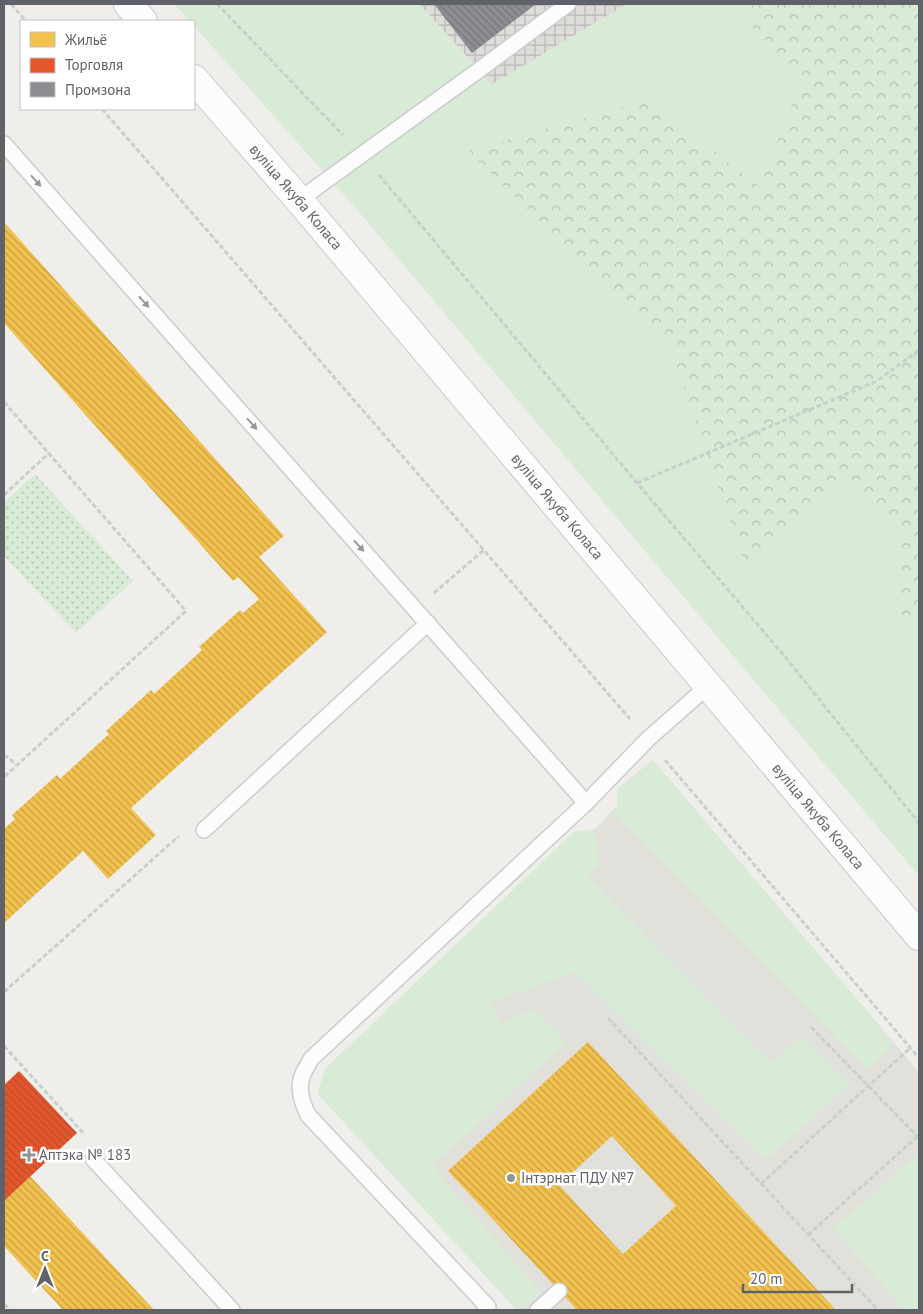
<svg xmlns="http://www.w3.org/2000/svg" width="923" height="1314" font-family="'PT Sans',sans-serif">
	<style>
		.industrial { fill: url(#industrial-grid) }
		.education { fill: #e2e0da }
		.green { fill: #d8ebd6 }
		.forest { fill: url(#forest-crowns) }
		.park { fill: url(#park-dots) }
		.homes { fill: url(#homes-back-hatch); fill-rule: evenodd }
		.shops { fill: url(#shops-back-hatch) }
		.industry { fill: url(#industry-back-hatch) }
		.lines { fill: none; stroke-linecap: round; stroke-linejoin: round }
		.lane-casing { stroke: #cbcccc; stroke-width: 18 }
		.secondary-casing { stroke: #cacacb; stroke-width: 30 }
		.path { stroke: #cacfcc; stroke-width: 3; stroke-dasharray: 5 2.5; stroke-linecap: butt }
		.lane { stroke: #fdfcfc; stroke-width: 15 }
		.secondary { stroke: #fdfcfc; stroke-width: 28 }
		.oneway { fill: #96999c }
		.poi-dot { fill: #919496; stroke: #fff; stroke-width: 2 }
		.labels { text-anchor: middle; stroke-width: 5; stroke-linejoin: round; paint-order: stroke }
		.street-label { font-size: 15px; fill: #5f6368; stroke: #fff }
		.poi-label { font-size: 15px; fill: #5f6368; stroke: #fff; text-anchor: start }
	</style>
	<defs>
		<pattern id="industrial-grid" width="8" height="8" patternUnits="userSpaceOnUse" patternTransform="scale(1.25)"><rect width="8" height="8" fill="#dfddda"/><path d="M0 4h8M4 0v8" fill="none" stroke="#b8b7b5"/></pattern>
		<pattern id="forest-crowns" width="20" height="18" patternUnits="userSpaceOnUse" patternTransform="scale(1.25)"><rect width="20" height="18" fill="#d8ebd6"/><path d="M2 6a3 3 0 1 1 6 0M12 15a3 3 0 1 1 6 0" fill="none" stroke="#b2c2b1"/></pattern>
		<pattern id="park-dots" width="8" height="8" patternUnits="userSpaceOnUse" patternTransform="scale(1.25)"><rect width="8" height="8" fill="#d8ebd6"/><path d="M2 2h.1M6 6h.1" fill="none" stroke="#b2c2b1" stroke-width="1.8" stroke-linecap="round"/></pattern>
		<pattern id="homes-back-hatch" width="6" height="6" patternUnits="userSpaceOnUse" patternTransform="scale(1.25)"><rect width="6" height="6" fill="#f2c14e"/><path d="M-1 5l2 2M0 0l6 6M5-1l2 2" fill="none" stroke="#c7a045"/></pattern>
		<pattern id="shops-back-hatch" width="6" height="6" patternUnits="userSpaceOnUse" patternTransform="scale(1.25)"><rect width="6" height="6" fill="#e4572e"/><path d="M-1 5l2 2M0 0l6 6M5-1l2 2" fill="none" stroke="#bc4c2b"/></pattern>
		<pattern id="industry-back-hatch" width="6" height="6" patternUnits="userSpaceOnUse" patternTransform="scale(1.25)"><rect width="6" height="6" fill="#8d8d92"/><path d="M-1 5l2 2M0 0l6 6M5-1l2 2" fill="none" stroke="#76777b"/></pattern>
	</defs>
	<rect width="100%" height="100%" fill="#efeeea"/>
	<!-- industrial -->
	<path class="industrial" d="M419,4H627L491,85L479,70Z"/>
	<!-- education -->
	<path class="education" d="M653,760L919,1072V1310H517L318,1094L325,1069L574,832L595,829L617,806V789Z"/>
	<!-- green -->
	<g class="green">
		<path d="M174,4H419L479,70L491,85L627,4H919V876L359,212L194,26V21H190Z"/>
		<path d="M653,760L894,1043L868,1069L612,811L617,805V789Z"/>
		<path d="M595,829L599,865L587,876L772,1064L802,1036L849,1085L766,1160L574,972L490,1003L501,1023L535,1010L567,1042L432,1166L541,1293L528,1304L513,1306L318,1094L325,1069L574,832Z"/>
		<path d="M919,1153V1310H905L833,1229Z"/>
	</g>
	<!-- forest -->
	<path class="forest" d="M749,4H919V616L902,629L898,520L841,483L746,567L665,332L630,309L468,151L649,100L760,187L802,78L752,27Z"/>
	<!-- park -->
	<path class="park" d="M35,474L133,581L76,633L4,556V503Z"/>
	<!-- homes -->
	<g class="homes">
		<path d="M4,222L284,536L259,557L327,632L131,808L156,835L108,879L83,851L4,923V829L15,819L12,815L57,775L60,779L109,734L106,731L151,690L154,694L202,650L199,647L240,610L243,613L259,599L238,577L233,581L4,323Z"/>
		<path d="M588,1042L836,1310H577L448,1171ZM612,1136L676,1206L623,1254L559,1185Z"/>
		<path d="M30,1176L154,1310H63L4,1246V1201Z"/>
	</g>
	<!-- shops -->
	<path class="shops" d="M19,1071L77,1133L4,1201V1085Z"/>
	<!-- industry -->
	<path class="industry" d="M434,4H536L472,53Z"/>
	<g class="lines">
		<!-- lane casing -->
		<g class="lane-casing">
			<g id="lane">
				<path d="M4,144L586,803"/>
				<path d="M299,200L479,70L568,4"/>
				<path d="M204,830L428,623"/>
				<path d="M93,1159L232,1310"/>
				<path d="M485,1310L488,1307L308,1115C302,1103 297,1087 303,1074C305,1069 309,1064 311,1059L586,803L648,739L708,686"/>
				<path d="M538,1310L559,1291"/>
			</g>
		</g>
		<!-- secondary casing -->
		<g class="secondary-casing">
			<g id="secondary">
				<path d="M128,4L143,21"/>
				<path id="s1" d="M194,79L299,200L919,936"/>
			</g>
		</g>
		<!-- path -->
		<g class="path">
			<path d="M11,4L26,21"/>
			<path d="M217,4L343,135"/>
			<path d="M102,109L630,719"/>
			<path d="M379,175L637,483L781,652L919,823"/>
			<path d="M4,402L186,611L4,777"/>
			<path d="M637,483L877,381L919,350"/>
			<path d="M4,495L49,453"/>
			<path d="M434,593L485,549"/>
			<path d="M4,755L9,758L16,765"/>
			<path d="M665,760L919,1058"/>
			<path d="M4,992L179,836"/>
			<path d="M608,1018L878,1310"/>
			<path d="M811,1027L917,1136"/>
			<path d="M4,1046L85,1135"/>
			<path d="M761,1184L910,1048"/>
			<path d="M808,1235L919,1135"/>
			<path d="M4,1304L10,1310"/>
		</g>
		<!-- lane -->
		<use href="#lane" class="lane"/>
		<!-- secondary -->
		<use href="#secondary" class="secondary"/>
	</g>
	<!-- one-way arrows -->
	<defs><path id="oneway-solid" d="M-6-.8H1V-3.2L6.5 0L1 3.2V.8H-6Z" transform="scale(1.25)"/></defs>
	<g class="oneway">
		<use href="#oneway-solid" transform="translate(36 181) rotate(48)"/>
		<use href="#oneway-solid" transform="translate(144 302) rotate(48)"/>
		<use href="#oneway-solid" transform="translate(252 424) rotate(48)"/>
		<use href="#oneway-solid" transform="translate(359 546) rotate(48)"/>
	</g>
	<!-- markers -->
	<g class="poi-dot">
		<path d="M26.5 1147.5h5v5h5v5h-5v5h-5v-5h-5v-5h5z"/>
		<circle cx="511" cy="1178" r="5"/>
	</g>
	<g class="labels">
		<!-- street labels -->
		<g class="street-label">
			<text dy="5" stroke="none"><textPath href="#s1" startOffset="156">вуліца Якуба Коласа</textPath></text>
			<text dy="5" stroke="none"><textPath href="#s1" startOffset="561">вуліца Якуба Коласа</textPath></text>
			<text dy="5" stroke="none"><textPath href="#s1" startOffset="966">вуліца Якуба Коласа</textPath></text>
		</g>
		<!-- poi labels -->
		<g class="poi-label">
			<text x="39" y="1160">Аптэка № 183</text>
			<text x="521" y="1183">Інтэрнат ПДУ №7</text>
		</g>
	</g>
	<!-- border -->
	<rect width="923" height="1314" fill="none" stroke="#5f6368" stroke-width="10"/>
	<!-- legend -->
	<rect x="20" y="20" width="175" height="90" fill="#ffffff" stroke="#bfc1c3"/>
	<rect x="30" y="32" width="25" height="15" fill="#f2c14e" stroke="#bfc1c3"/>
	<text x="65" y="45" font-size="15" fill="#5f6368">Жильё</text>
	<rect x="30" y="58" width="25" height="15" fill="#e4572e" stroke="#bfc1c3"/>
	<text x="65" y="70" font-size="15" fill="#5f6368">Торговля</text>
	<rect x="30" y="82" width="25" height="15" fill="#8d8d92" stroke="#bfc1c3"/>
	<text x="65" y="95" font-size="15" fill="#5f6368">Промзона</text>
	<!-- north arrow -->
	<g transform="translate(45 1269)" stroke="#ffffff" stroke-width="4" paint-order="stroke">
	<path d="M0-4L9 19L0 12L-9 19Z" fill="#5f6368"/>
	<text y="-8" font-size="14" font-weight="bold" text-anchor="middle" fill="#5f6368">С</text>
	</g>
	<!-- scale -->
	<path d="M743 1284v8h109v-8" fill="none" stroke="#5f6368" stroke-width="2.5"/>
	<text x="750" y="1284" font-size="15" fill="#5f6368" stroke="#ffffff" stroke-width="4" paint-order="stroke">20 m</text>
</svg>
